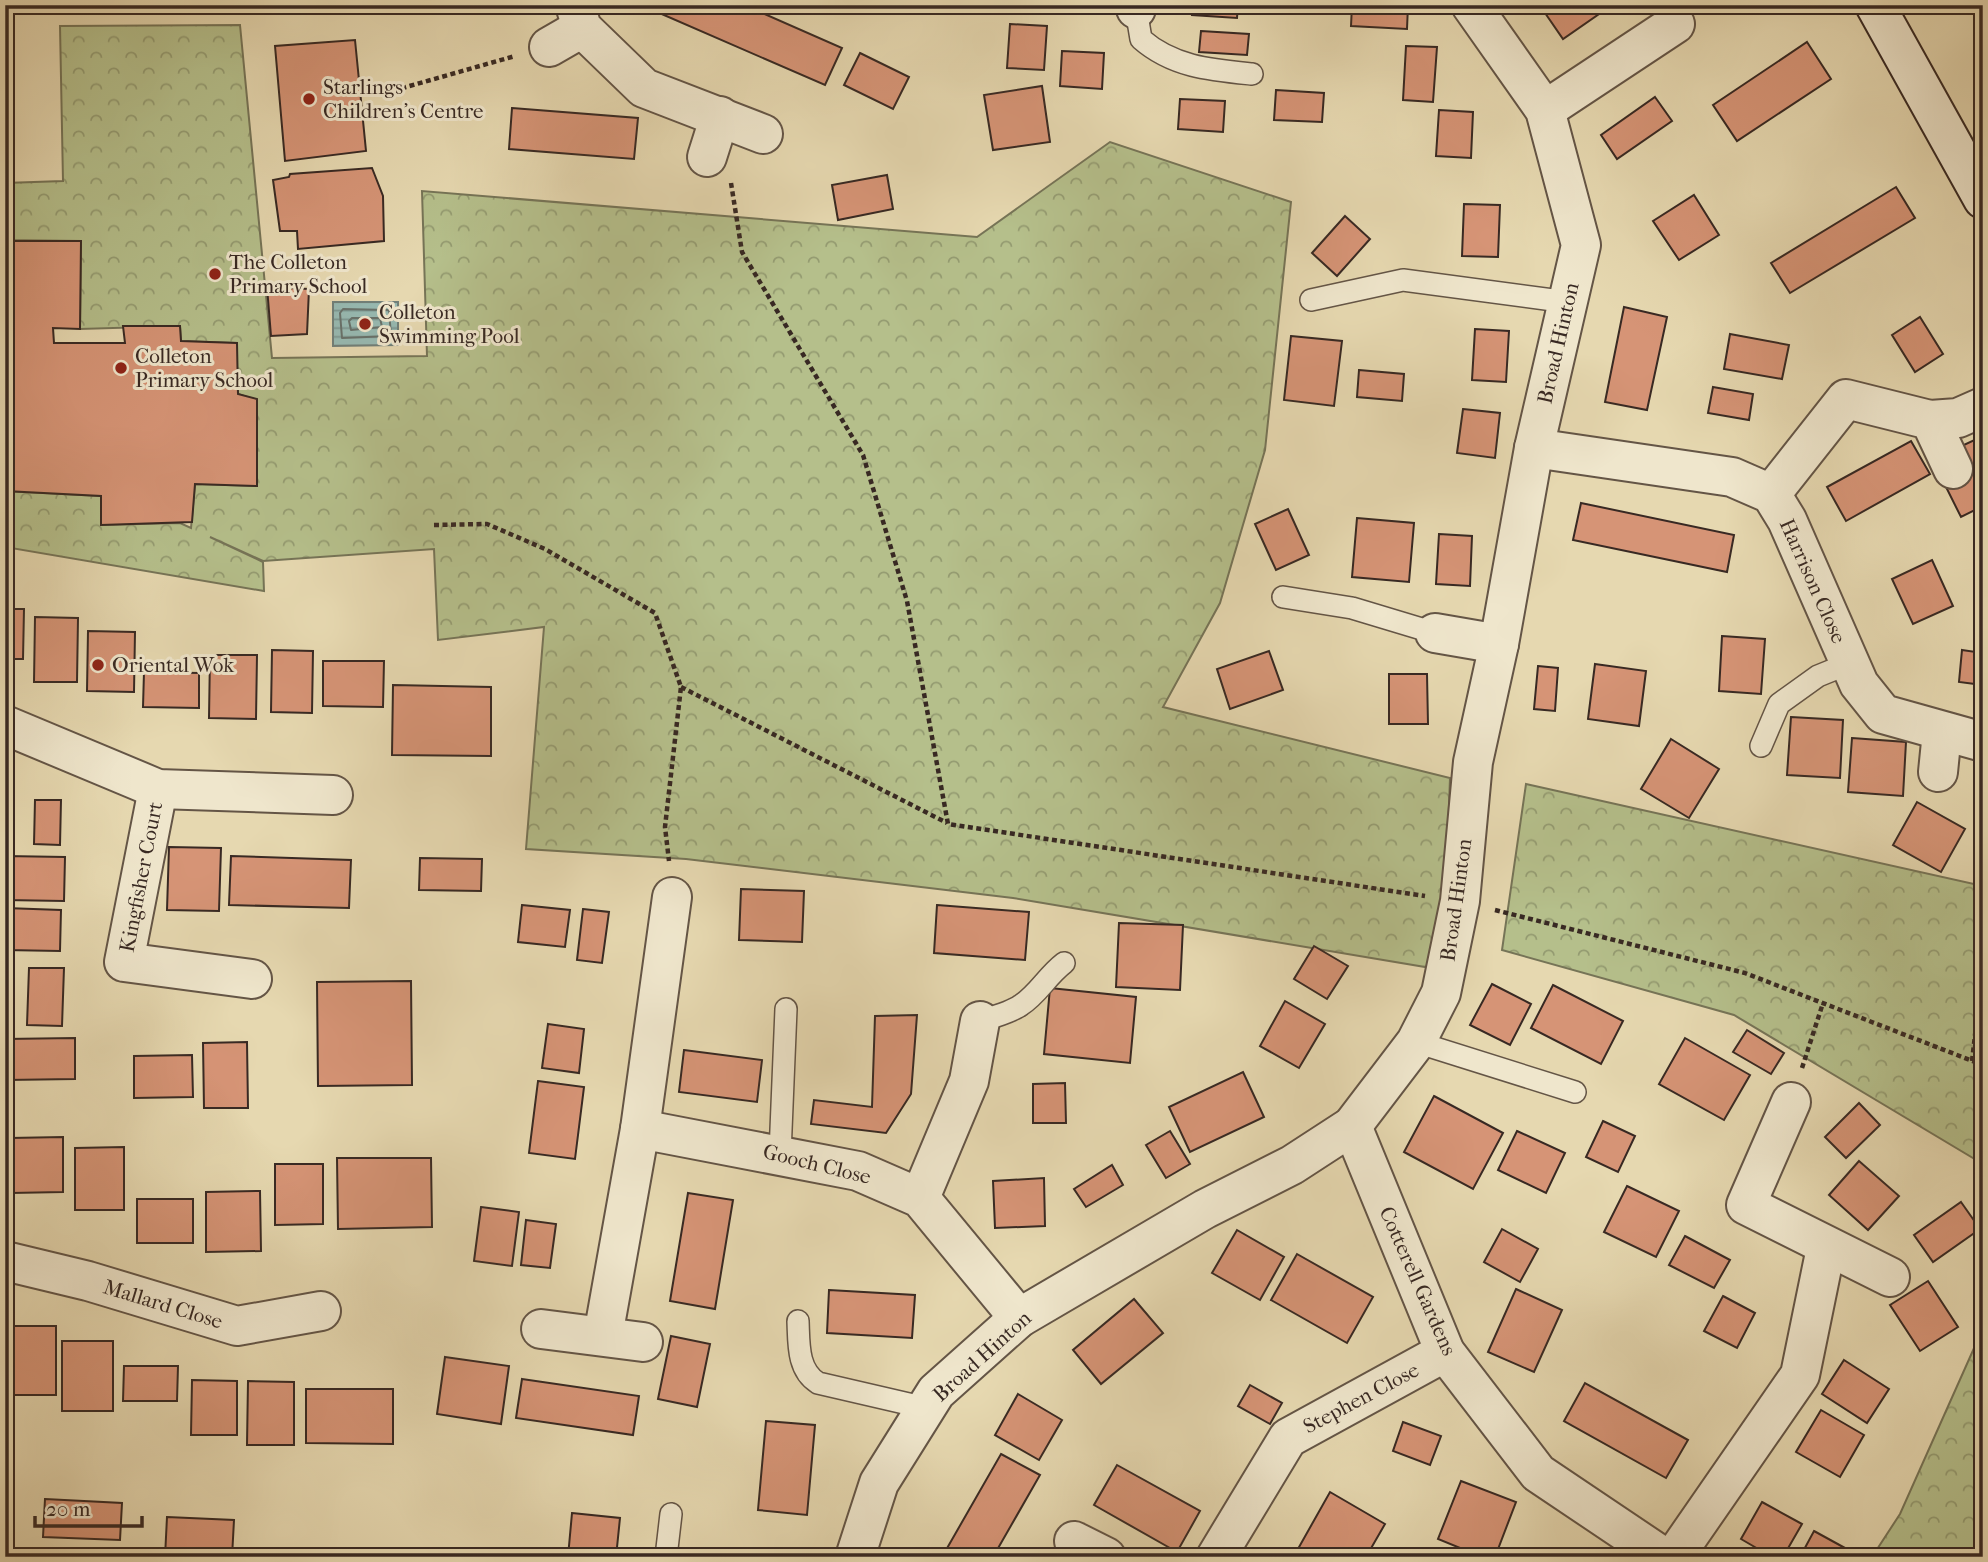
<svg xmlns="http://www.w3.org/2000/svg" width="1988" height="1562" font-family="'IM FELL French Canon',serif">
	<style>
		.park { fill: url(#park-crowns); stroke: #767457; stroke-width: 2 }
		.water { fill: url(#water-rules); stroke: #717f78; stroke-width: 2 }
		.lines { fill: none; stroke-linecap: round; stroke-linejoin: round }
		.shore { stroke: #68716a; stroke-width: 2 }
		.building { fill: #d69476; stroke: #382923; stroke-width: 2 }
		.service-casing { stroke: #645546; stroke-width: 24 }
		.minor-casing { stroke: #645546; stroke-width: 42 }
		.secondary-casing { stroke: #382923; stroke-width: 42 }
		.path { stroke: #382923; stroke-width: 4.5; stroke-dasharray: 5 3.5; stroke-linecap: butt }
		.service { stroke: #efe6cc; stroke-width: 21 }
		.minor { stroke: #efe6cc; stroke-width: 38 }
		.secondary { stroke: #efe6cc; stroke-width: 38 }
		.poi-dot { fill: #8f2418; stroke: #efe6cc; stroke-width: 2.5 }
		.labels { text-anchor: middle; stroke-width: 6; stroke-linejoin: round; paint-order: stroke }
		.poi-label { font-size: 21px; fill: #382923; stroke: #efe6cc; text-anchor: start }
		.street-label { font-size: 21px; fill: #382923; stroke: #efe6cc }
	</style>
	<defs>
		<pattern id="park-crowns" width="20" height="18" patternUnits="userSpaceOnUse" patternTransform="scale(1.75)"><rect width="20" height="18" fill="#b5bf8b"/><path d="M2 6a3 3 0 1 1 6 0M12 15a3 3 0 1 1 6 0" fill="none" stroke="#949b71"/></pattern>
		<pattern id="water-rules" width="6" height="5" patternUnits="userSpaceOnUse" patternTransform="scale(1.75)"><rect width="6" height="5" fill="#97b9b1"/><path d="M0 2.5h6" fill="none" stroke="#7c9690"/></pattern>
	</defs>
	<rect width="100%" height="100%" fill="#e6d8b0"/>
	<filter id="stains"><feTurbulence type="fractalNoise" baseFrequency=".00286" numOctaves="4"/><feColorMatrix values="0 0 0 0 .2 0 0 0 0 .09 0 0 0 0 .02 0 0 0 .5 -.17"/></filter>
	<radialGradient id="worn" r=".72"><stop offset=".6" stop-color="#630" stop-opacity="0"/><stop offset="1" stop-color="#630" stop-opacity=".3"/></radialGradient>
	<!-- park -->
	<g class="park">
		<path d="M240,25L272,358L427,356L422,191L977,237L1110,142L1291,202L1265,450L1220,603L1163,707L1450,778L1443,970L1013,898L686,859L526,849L544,627L438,640L434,549L263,561L210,537L263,562L264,591L5,547V491L101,496L102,525L180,523L191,528L195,484L257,486V400L238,394L236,343L181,341L180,326L80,329L81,241L5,240V183L63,181L60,26Z"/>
		<path d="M1526,784L1983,886V1164L1734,1015L1502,950Z"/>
		<path d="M1983,1328V1557H1872L1900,1514Z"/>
	</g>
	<!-- water -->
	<path class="water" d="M333,302H398V345L333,346Z"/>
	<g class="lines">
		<!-- shore -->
		<g class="shore">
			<path d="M343,309L389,310L391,336L342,338L340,313Z"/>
			<path d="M352,318H380L382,327L351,330L349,321Z"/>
		</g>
	</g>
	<!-- building -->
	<g class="building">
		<path d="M423,5H499L500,10L423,14Z"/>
		<path d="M641,5H744L842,48L825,85Z"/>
		<path d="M1193,5H1238L1237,18L1192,15Z"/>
		<path d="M1352,5H1408L1407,29L1351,26Z"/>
		<path d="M1550,5H1612L1563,39L1543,10Z"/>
		<path d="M1010,24L1047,26L1044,70L1007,68Z"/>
		<path d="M1201,31L1249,34L1247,55L1199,52Z"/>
		<path d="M355,40L366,151L285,161L275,46Z"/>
		<path d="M1807,42L1831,79L1737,141L1713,105Z"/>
		<path d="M1406,46L1437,47L1433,102L1403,100Z"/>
		<path d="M1062,51L1104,53L1102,89L1060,86Z"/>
		<path d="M860,53L909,77L893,109L844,85Z"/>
		<path d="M1042,86L1050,142L993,150L984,95Z"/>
		<path d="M1276,90L1324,93L1322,122L1274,120Z"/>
		<path d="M1655,97L1672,121L1617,159L1601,135Z"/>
		<path d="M1180,99L1225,101L1223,132L1178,129Z"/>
		<path d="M512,108L638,118L634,159L509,149Z"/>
		<path d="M1439,110L1473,112L1471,158L1436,156Z"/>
		<path d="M372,168L383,196L384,241L298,249L297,231H280L273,180L289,177L290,174Z"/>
		<path d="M887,175L893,209L838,220L832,185Z"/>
		<path d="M1896,187L1915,218L1790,293L1771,263Z"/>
		<path d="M1694,195L1719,235L1679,260L1653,221Z"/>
		<path d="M1464,204L1500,205L1498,257L1462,256Z"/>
		<path d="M1345,216L1370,239L1337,276L1312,253Z"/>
		<path d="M5,241H81L80,329L53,328L54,343H125L123,326H180L181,341L237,343L238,394L257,399V486L195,484L192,522L101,525V496L5,491Z"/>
		<path d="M267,287L309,289L307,334L271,336Z"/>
		<path d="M1624,307L1667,317L1647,410L1605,402Z"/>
		<path d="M1920,317L1943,354L1915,372L1892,335Z"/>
		<path d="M1475,329L1509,331L1506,382L1472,380Z"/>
		<path d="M1730,334L1789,345L1782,379L1724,369Z"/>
		<path d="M1291,336L1342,341L1334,406L1284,400Z"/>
		<path d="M1359,370L1404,374L1402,401L1357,397Z"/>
		<path d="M1713,387L1753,394L1749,420L1708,413Z"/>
		<path d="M1463,409L1500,413L1495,458L1457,453Z"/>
		<path d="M1983,436V506L1961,517L1946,487L1966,477L1953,450Z"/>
		<path d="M1911,441L1930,474L1846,521L1827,487Z"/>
		<path d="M1581,503L1734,535L1727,572L1573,540Z"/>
		<path d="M1288,509L1309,555L1276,570L1255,524Z"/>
		<path d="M1357,518L1414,523L1409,582L1352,577Z"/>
		<path d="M1439,534L1472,536L1470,586L1436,584Z"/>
		<path d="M1932,560L1953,606L1913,624L1892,579Z"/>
		<path d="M5,609H24L23,659H5Z"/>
		<path d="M35,617L78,618L77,682H34Z"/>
		<path d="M88,631L135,632L134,692L87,691Z"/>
		<path d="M1722,636L1765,639L1761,694L1719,691Z"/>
		<path d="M272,650L313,651L312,713L271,712Z"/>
		<path d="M1962,650L1983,653V685L1959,682Z"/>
		<path d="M1269,651L1283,690L1230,709L1217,669Z"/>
		<path d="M210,655H257L256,719L209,718Z"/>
		<path d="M323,661H384L383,707L323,706Z"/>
		<path d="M1595,664L1646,671L1639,726L1588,719Z"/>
		<path d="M1538,666L1558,668L1555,711L1534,709Z"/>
		<path d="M144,672L199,673V708L143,707Z"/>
		<path d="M1389,674H1427L1428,724H1389Z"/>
		<path d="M393,685L491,687V756L392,755Z"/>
		<path d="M1791,717L1843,720L1840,778L1787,775Z"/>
		<path d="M1852,738L1906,742L1903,796L1848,792Z"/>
		<path d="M1671,739L1719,769L1689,818L1641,789Z"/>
		<path d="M35,800H61L60,845L34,844Z"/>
		<path d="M1917,802L1965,829L1941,872L1893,845Z"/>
		<path d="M169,847L221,848L219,911L167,910Z"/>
		<path d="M5,856L65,857L64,901L5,900Z"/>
		<path d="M231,856L351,860L349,908L229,905Z"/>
		<path d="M420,858L482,859L481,891L419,890Z"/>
		<path d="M741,889L804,891L802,942L739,940Z"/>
		<path d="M522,905L570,910L565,947L518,942Z"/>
		<path d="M937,905L1029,912L1025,960L934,953Z"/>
		<path d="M5,908L61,910L60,951L5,950Z"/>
		<path d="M583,909L609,912L602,963L577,960Z"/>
		<path d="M1119,923L1183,925L1180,990L1116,987Z"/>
		<path d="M1314,946L1348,966L1327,999L1294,979Z"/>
		<path d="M29,968H64L62,1026L27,1025Z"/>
		<path d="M411,981L412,1085L318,1086L317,982Z"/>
		<path d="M1492,984L1531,1004L1510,1045L1470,1025Z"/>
		<path d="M1553,985L1623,1021L1601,1064L1531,1028Z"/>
		<path d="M1050,988L1136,997L1130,1063L1044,1054Z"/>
		<path d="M1285,1001L1325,1024L1299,1068L1260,1046Z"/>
		<path d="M917,1015L911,1094L886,1133L811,1124L814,1100L872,1107L875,1016Z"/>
		<path d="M548,1024L584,1029L579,1073L542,1068Z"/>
		<path d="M1747,1030L1784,1053L1771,1074L1733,1052Z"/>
		<path d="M75,1038V1079L6,1080L5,1039Z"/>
		<path d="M1685,1038L1750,1075L1724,1120L1659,1084Z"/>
		<path d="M247,1042L248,1108H204L203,1043Z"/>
		<path d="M684,1050L762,1060L757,1102L679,1092Z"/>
		<path d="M192,1055L193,1097L134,1098V1056Z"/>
		<path d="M1243,1072L1264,1117L1190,1152L1169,1107Z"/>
		<path d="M538,1081L584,1087L575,1159L529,1153Z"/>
		<path d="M1065,1083L1066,1123H1033V1084Z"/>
		<path d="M1434,1096L1503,1133L1473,1189L1404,1152Z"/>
		<path d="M1859,1103L1880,1125L1846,1158L1825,1137Z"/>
		<path d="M1603,1121L1635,1136L1618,1172L1586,1157Z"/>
		<path d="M1170,1131L1190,1164L1166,1178L1146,1145Z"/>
		<path d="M1517,1131L1565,1153L1546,1193L1498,1170Z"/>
		<path d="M63,1137V1192L11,1193L10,1138Z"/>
		<path d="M124,1147V1210H75V1148Z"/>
		<path d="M337,1158H431L432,1227L338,1229Z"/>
		<path d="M1859,1161L1899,1196L1868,1230L1829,1195Z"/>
		<path d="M275,1164H323V1224L275,1225Z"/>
		<path d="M1112,1165L1123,1185L1086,1207L1074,1189Z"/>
		<path d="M1044,1178L1045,1226L995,1228L993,1181Z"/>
		<path d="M1627,1186L1679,1211L1656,1257L1604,1232Z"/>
		<path d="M260,1191L261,1251L206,1252V1192Z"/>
		<path d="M688,1193L733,1200L715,1309L670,1301Z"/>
		<rect x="137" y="1199" width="56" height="44"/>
		<path d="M1961,1202L1980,1229L1933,1262L1914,1235Z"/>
		<path d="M481,1207L519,1212L512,1266L474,1261Z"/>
		<path d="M526,1220L556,1224L550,1268L521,1265Z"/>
		<path d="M1502,1229L1538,1249L1520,1282L1484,1262Z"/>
		<path d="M1237,1230L1284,1257L1260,1300L1212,1273Z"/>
		<path d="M1685,1236L1730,1260L1714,1288L1669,1265Z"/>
		<path d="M1297,1254L1373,1297L1347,1343L1271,1300Z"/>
		<path d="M1928,1281L1958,1327L1920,1351L1890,1305Z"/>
		<path d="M1516,1289L1562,1310L1534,1372L1488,1352Z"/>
		<path d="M829,1290L915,1295L912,1338L827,1333Z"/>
		<path d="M1723,1296L1755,1313L1737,1348L1704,1331Z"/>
		<path d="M1134,1299L1163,1333L1101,1384L1073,1350Z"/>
		<rect x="7" y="1326" width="49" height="69"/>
		<path d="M671,1336L710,1344L697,1407L658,1399Z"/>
		<rect x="62" y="1341" width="51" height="70"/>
		<path d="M445,1357L509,1366L501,1424L437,1414Z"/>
		<path d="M1844,1360L1889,1389L1867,1423L1822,1394Z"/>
		<path d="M124,1366H178L177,1401H123Z"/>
		<path d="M522,1379L639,1396L633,1435L516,1418Z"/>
		<path d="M192,1380L237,1381V1435H191Z"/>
		<path d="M248,1381L294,1382V1445H247Z"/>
		<path d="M1585,1383L1688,1440L1666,1478L1564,1421Z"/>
		<path d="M1250,1385L1282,1403L1270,1424L1238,1406Z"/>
		<path d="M306,1389H393V1444L306,1443Z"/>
		<path d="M1018,1394L1062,1420L1039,1460L995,1435Z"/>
		<path d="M1821,1410L1864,1435L1840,1477L1796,1452Z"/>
		<path d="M766,1421L815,1425L807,1515L758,1510Z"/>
		<path d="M1403,1422L1441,1436L1430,1465L1393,1451Z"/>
		<path d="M1001,1454L1040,1475L993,1557H942Z"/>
		<path d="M1117,1465L1200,1511L1177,1552L1094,1505Z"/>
		<path d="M1461,1481L1516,1502L1495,1557H1482L1438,1539Z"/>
		<path d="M1330,1492L1385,1524L1366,1557L1294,1556Z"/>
		<path d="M45,1499L122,1503L120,1540L43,1537Z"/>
		<path d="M1762,1502L1802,1524L1783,1557H1772L1741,1539Z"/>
		<path d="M572,1513L620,1518L616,1557H568Z"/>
		<path d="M167,1517L234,1520L232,1557H165Z"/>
		<path d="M1814,1531L1845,1548L1840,1557H1800Z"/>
	</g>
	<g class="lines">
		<!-- service casing -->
		<g class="service-casing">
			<g id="service">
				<path d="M1136,9L1141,39C1173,67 1211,70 1252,74"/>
				<path d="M1311,300L1403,280L1568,302"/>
				<path d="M1283,597L1352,608L1435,633"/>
				<path d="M1761,746L1779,704L1818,676L1850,663"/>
				<path d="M980,1021C993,1017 1010,1013 1021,1005C1038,994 1047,976 1064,963"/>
				<path d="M1416,1042L1575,1092"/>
				<path d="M780,1154L786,1009"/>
				<path d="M798,1321C799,1343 797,1370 818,1383L926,1408"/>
				<path d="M666,1557L671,1514"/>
			</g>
		</g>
		<!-- minor casing -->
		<g class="minor-casing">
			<g id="minor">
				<path d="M575,5L582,28L644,88L763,134"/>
				<path d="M1136,9L1137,5"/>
				<path d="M549,47L582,28"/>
				<path d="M1545,110L1675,24"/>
				<path d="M707,157L720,116"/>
				<path d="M1930,420L1958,418L1983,407"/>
				<path d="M1534,448L1732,477L1771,494L1787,520L1859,684L1883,714L1983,742"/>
				<path d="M1771,494L1846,399L1930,420L1953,469"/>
				<path d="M1435,633L1499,644"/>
				<path d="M5,725L158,789L333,795"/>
				<path d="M1938,772L1942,732"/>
				<path d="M158,789L124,962L252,979"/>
				<path d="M1791,1102L1746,1205L1890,1277"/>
				<path d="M1352,1126L1445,1352L1538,1473L1663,1557"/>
				<path d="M640,1129L858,1171L920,1198L1019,1318"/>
				<path d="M920,1198L969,1081L980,1021"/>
				<path d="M5,1261L88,1281L237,1326L321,1311"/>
				<path d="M541,1329L643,1342"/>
				<path d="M603,1336L640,1129L672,897"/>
				<path d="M1074,1541L1106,1557"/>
				<path d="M855,1557L879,1483L936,1392L1019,1318L1205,1209L1292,1165L1352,1126L1416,1042L1441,993L1460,901L1473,762L1499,644L1534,448L1581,245L1545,110L1471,5"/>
				<path d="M1216,1557L1288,1438L1445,1352"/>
				<path d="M1674,1557L1800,1375L1826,1248"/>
			</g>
		</g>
		<!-- secondary casing -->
		<g class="secondary-casing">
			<path id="secondary" d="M1875,5L1983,199"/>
		</g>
		<!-- path -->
		<g class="path">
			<path d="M385,93L515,56"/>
			<path d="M731,183L742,252L863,455L907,601L948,824L1425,896"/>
			<path d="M434,525L487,524L545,549L655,613L681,687L665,827L669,861"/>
			<path d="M681,687L947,823"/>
			<path d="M1495,910L1745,973L1983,1065"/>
			<path d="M1972,1061L1983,966"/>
			<path d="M1802,1068L1823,1003"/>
		</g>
		<!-- service -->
		<use href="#service" class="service"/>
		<!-- minor -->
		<use href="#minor" class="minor"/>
		<!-- secondary -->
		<use href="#secondary" class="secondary"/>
	</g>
	<!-- markers -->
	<g class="poi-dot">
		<circle cx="309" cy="99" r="7"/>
		<circle cx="215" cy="274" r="7"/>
		<circle cx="365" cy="324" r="7"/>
		<circle cx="121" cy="368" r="7"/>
		<circle cx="98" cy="665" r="7"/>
	</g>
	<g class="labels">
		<!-- poi labels -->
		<g class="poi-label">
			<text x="323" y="94">Starlings<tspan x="323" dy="24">Children's Centre</tspan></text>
			<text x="229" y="269">The Colleton<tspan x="229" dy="24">Primary School</tspan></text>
			<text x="379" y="319">Colleton<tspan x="379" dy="24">Swimming Pool</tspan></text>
			<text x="135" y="363">Colleton<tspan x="135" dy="24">Primary School</tspan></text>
			<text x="112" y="672">Oriental Wok</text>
		</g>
		<!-- street labels -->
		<g class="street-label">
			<text transform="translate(1558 343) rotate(-77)" y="7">Broad Hinton</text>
			<text transform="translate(1813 581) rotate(66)" y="7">Harrison Close</text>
			<text transform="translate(141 877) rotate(-79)" y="7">Kingfisher Court</text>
			<text transform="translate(1456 900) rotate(-82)" y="7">Broad Hinton</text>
			<text transform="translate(817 1164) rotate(14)" y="7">Gooch Close</text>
			<text transform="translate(1418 1281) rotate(66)" y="7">Cotterell Gardens</text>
			<text transform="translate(163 1304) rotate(17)" y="7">Mallard Close</text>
			<text transform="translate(982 1356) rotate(-42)" y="7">Broad Hinton</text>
			<text transform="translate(1361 1398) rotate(-28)" y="7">Stephen Close</text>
		</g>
	</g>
	<!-- margin -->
	<rect width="1988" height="1562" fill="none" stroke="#e6d8b0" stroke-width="28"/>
	<rect x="7" y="7" width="1974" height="1548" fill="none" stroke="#382923" stroke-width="3.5"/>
	<rect x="14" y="14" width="1960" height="1534" fill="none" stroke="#382923" stroke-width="2"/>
	<!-- scale -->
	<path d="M35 1516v10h107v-10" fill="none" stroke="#382923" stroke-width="3.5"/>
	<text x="46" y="1516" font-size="21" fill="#382923" stroke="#efe6cc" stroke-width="5" paint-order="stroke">20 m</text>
	<rect width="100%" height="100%" filter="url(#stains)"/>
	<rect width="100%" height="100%" fill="url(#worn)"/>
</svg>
